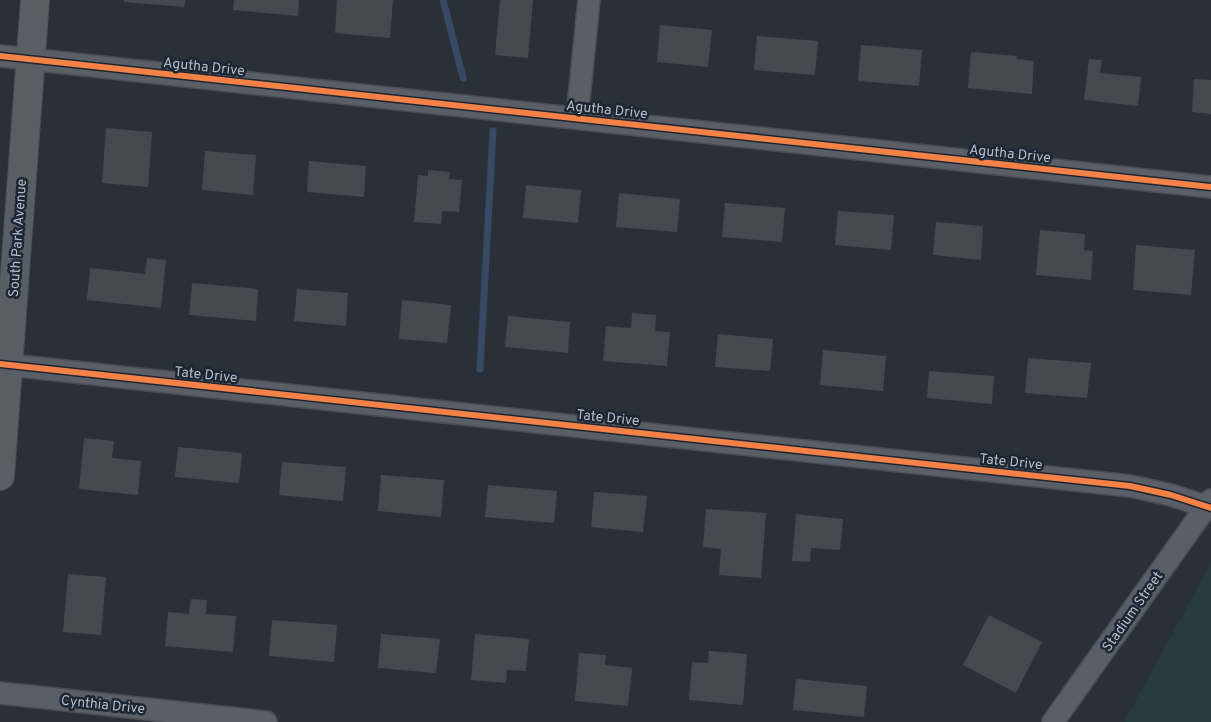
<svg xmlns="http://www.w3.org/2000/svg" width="1211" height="722" font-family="Overpass,sans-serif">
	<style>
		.green { fill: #273a3e }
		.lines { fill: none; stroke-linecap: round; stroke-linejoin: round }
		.stream { stroke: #384963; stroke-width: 7 }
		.building { fill: #444950 }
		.street-casing { stroke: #484c53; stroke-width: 24 }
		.secondary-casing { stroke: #484c53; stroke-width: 30 }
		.street { stroke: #5a5e66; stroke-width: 21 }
		.secondary { stroke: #595d64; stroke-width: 28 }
		.cycleway-casing { stroke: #1d2633; stroke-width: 9 }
		.cycleway { stroke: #f48246; stroke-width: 6 }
		.labels { text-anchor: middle; stroke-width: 5; stroke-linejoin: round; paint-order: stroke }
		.street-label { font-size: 14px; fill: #b4bcc9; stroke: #1d2633 }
	</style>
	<rect width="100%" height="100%" fill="#2a3038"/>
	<!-- green -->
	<path class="green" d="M1211,563V722H1124Z"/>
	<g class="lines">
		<!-- stream -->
		<g class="stream">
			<path d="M443,0L463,78"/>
			<path d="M480,369L493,131"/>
		</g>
	</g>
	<!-- building -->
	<g class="building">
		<path d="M124,0H185L184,7L124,2Z"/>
		<path d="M234,0H299L298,16L233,10Z"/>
		<path d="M337,0H393L390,38L335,33Z"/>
		<path d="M500,0H533L528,58L495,55Z"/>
		<path d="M660,25L712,30L708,67L657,62Z"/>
		<path d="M757,36L818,41L815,75L754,70Z"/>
		<path d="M861,45L922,50L919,86L858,81Z"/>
		<path d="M971,52L1017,56L1016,59L1034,61L1032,94L968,88Z"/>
		<path d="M1089,59L1102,60L1100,73L1141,77L1138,106L1084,100Z"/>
		<path d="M1194,79L1211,80V114L1192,112Z"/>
		<path d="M106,128L152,132L148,187L102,183Z"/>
		<path d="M205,151L256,155L253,195L202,190Z"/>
		<path d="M309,161L366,166L364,197L307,192Z"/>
		<path d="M428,170L450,172L449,179L462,180L459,212L442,211L441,224L414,222L418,175L428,176Z"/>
		<path d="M526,185L581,190L578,223L523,218Z"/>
		<path d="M619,193L680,199L677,232L616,227Z"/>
		<path d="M725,203L785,208L782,242L722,237Z"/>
		<path d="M838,211L894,215L891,250L835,245Z"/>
		<path d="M936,222L983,226L981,260L933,255Z"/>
		<path d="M1040,230L1085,234L1084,250L1093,251L1091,280L1036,275Z"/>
		<path d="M1136,245L1195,250L1191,295L1133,290Z"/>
		<path d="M147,258L166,260L161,308L87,300L90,268L145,274Z"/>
		<path d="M192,283L258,289L256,321L189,315Z"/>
		<path d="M297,289L348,293L346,326L294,321Z"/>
		<path d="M402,300L451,305L447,343L399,339Z"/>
		<path d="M632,313L656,315L655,331L670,332L667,366L603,361L606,326L631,328Z"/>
		<path d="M508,316L570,322L568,353L505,347Z"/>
		<path d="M718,334L773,339L770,371L715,367Z"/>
		<path d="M823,350L886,356L883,391L820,385Z"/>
		<path d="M1028,358L1091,363L1087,398L1025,393Z"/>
		<path d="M929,371L994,376L992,404L927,398Z"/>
		<path d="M84,438L114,441L112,458L141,461L138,495L79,489Z"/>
		<path d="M178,447L242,453L239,483L175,477Z"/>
		<path d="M282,462L346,467L343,501L279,495Z"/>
		<path d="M381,475L444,480L441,517L378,511Z"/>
		<path d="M488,485L557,491L554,523L485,517Z"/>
		<path d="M594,492L647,496L643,532L591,527Z"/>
		<path d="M706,509L766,513L761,578L719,575L721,549L703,547Z"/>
		<path d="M796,514L843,519L840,550L811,548L810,562L792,561Z"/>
		<path d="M68,574L106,577L101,635L63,632Z"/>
		<path d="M191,599L207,600L206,614L236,616L233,652L165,646L168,612L189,614Z"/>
		<path d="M989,615L1042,642L1016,693L963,665Z"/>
		<path d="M272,620L337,625L334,662L269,656Z"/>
		<path d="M381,634L440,639L436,673L378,668Z"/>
		<path d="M475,634L529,639L526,671L507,670L506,683L471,680Z"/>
		<path d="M709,651L747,654L743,705L689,700L692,662L708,663Z"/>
		<path d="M579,653L606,655L605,665L632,668L628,706L575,701Z"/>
		<path d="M796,679L867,686L864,717L793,710Z"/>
	</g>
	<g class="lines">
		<!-- street casing -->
		<g class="street-casing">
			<g id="street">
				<path d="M0,56L1211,187"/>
				<path d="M577,118L589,0"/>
				<path d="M0,364L1130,486L1171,495L1211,508"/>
				<path d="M0,693L266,722"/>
				<path d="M1053,722L1211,500"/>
			</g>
		</g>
		<!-- secondary casing -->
		<g class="secondary-casing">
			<path id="secondary" d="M0,476L35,0"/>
		</g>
		<!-- street -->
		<use href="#street" class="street"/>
		<!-- secondary -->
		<use href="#secondary" class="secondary"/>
		<!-- cycleway casing -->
		<g class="cycleway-casing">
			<g id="cycleway">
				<path d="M0,56L1211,187"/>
				<path d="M0,364L1130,486L1171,495L1211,508"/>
			</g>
		</g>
		<!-- cycleway -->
		<use href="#cycleway" class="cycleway"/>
	</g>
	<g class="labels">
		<!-- street labels -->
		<g class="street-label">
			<text transform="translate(204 66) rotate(6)" y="5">Agutha Drive</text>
			<text transform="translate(607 109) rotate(6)" y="5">Agutha Drive</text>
			<text transform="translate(1010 153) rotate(6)" y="5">Agutha Drive</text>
			<text transform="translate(17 238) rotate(-86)" y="5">South Park Avenue</text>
			<text transform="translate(206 374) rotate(6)" y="5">Tate Drive</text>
			<text transform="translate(608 417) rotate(6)" y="5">Tate Drive</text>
			<text transform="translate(1011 461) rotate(6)" y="5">Tate Drive</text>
			<text transform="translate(1132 611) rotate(-55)" y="5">Stadium Street</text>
			<text transform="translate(103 704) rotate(6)" y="5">Cynthia Drive</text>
		</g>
	</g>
</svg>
